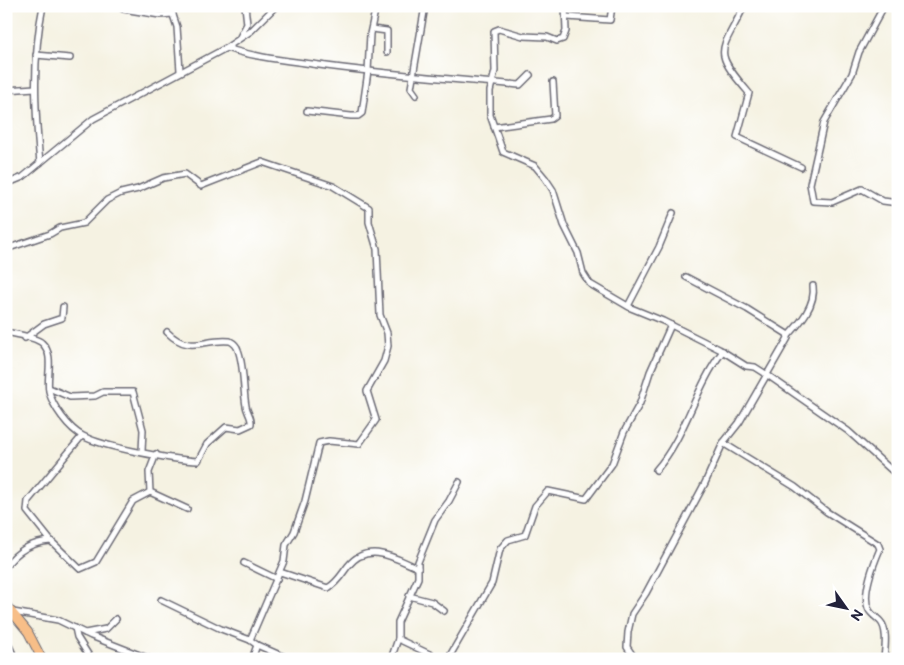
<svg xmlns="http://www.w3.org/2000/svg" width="904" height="665" font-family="'Balsamiq Sans',sans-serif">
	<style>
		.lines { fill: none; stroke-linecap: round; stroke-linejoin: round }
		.minor-casing { stroke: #6c6b75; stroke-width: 8 }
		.trunk-casing { stroke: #6c6b75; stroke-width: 10 }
		.minor { stroke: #fff; stroke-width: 5 }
		.trunk { stroke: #f7be88; stroke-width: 8 }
	</style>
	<rect width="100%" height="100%" fill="#fff"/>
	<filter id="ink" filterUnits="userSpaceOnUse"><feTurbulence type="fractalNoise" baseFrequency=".02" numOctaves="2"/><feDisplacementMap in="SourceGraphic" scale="10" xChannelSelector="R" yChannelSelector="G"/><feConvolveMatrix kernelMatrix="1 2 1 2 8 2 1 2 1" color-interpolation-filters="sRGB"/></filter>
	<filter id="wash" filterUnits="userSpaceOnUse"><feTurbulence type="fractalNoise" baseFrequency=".0096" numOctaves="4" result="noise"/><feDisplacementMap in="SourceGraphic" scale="20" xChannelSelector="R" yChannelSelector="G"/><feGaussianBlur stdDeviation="1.12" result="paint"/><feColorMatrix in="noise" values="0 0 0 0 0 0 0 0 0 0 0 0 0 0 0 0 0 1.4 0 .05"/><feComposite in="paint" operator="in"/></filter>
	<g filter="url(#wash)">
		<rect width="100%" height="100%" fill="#f5f2e2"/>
	</g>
	<g filter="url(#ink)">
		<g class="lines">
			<!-- minor casing -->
			<g class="minor-casing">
				<g id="minor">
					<path d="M170,6L177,27L180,71"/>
					<path d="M565,6L566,31L563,39L557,41L547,37L523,36L499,29L494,31L495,71L490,91V115L503,152L535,166L545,178L553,190L564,225L578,253L583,273L590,284L631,308L663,321L719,349L746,366L755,367L766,374L848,431L898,476"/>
					<path d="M744,6C722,53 710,48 749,93L737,137L801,167"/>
					<path d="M884,6L859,52L852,74L824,122L810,184L813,201L832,202L862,189L883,201L898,203"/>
					<path d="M123,9L160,15L173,14"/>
					<path d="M567,17L610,20L612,6"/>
					<path d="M372,29L387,31V52"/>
					<path d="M240,37L247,24L245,6"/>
					<path d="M226,48C254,57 283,60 312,64C381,74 451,79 520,85L530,75"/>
					<path d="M36,55L70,58"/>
					<path d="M6,90L35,88"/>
					<path d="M416,95L411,88L425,6"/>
					<path d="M307,111L351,116H358L362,113L368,71L370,34L376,6"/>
					<path d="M494,127L551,119L555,116L553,82"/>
					<path d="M40,163C35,111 32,58 43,6"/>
					<path d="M6,184L23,177L93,119L226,48L251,31L276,6"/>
					<path d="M6,249L50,234L60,228L84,223L107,200L121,193L138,189L163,178L185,174L201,186L262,162L333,186L369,208V222L377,249L380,315L387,333L388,346L384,361L367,391L376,420L359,444L329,441L319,443L305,501L294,532L286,545L284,561L250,640"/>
					<path d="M628,306L659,247L673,213"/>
					<path d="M6,332C15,334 36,337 42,343C55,355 46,376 49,391C52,406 69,429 83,436C102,447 175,460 198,461L207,444L226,427L240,429L251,424C252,417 247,413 246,406C243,390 244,364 238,350C237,346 234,343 230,341C204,338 190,355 167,332"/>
					<path d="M788,336C800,323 816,305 813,286"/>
					<path d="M25,338L44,324L62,318L63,307"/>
					<path d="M49,388L70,397L95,396L103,392H133L143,430L142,451"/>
					<path d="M82,436L28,501L27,511L51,541L80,569L96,562L133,501L150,492"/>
					<path d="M723,443L795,487L827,512L878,544L880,549C874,563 861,595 869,610C871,614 876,617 880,621C888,629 885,648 884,659"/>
					<path d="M156,454L149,472L150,492L187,509"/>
					<path d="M656,470C686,436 695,387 723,351"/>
					<path d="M244,563L277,579"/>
					<path d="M6,566C17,551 33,542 51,541"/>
					<path d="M280,572L328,588C338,582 341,575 348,566C368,541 395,558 418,568"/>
					<path d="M409,596L432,602L444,611"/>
					<path d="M161,600L221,629L250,640L257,645L252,659"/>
					<path d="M6,622L13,612L58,620L91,636L150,659"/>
					<path d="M75,628L77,637L91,659"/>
					<path d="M85,633L106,629L116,619"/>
					<path d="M6,639L15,659"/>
					<path d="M398,639L440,659"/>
					<path d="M257,645L289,659"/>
					<path d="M391,659L398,639V622L418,578V562L435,520L449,501L459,482"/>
					<path d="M448,659L492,583L500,549L508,540L525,535L535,506L548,491L586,499L612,464L624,432L640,403L650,372L671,325"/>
					<path d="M635,659L627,647L628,632L632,614L646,593L705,483L723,443L739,423L788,338L787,334L747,309L686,277"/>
				</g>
			</g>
			<!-- trunk casing -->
			<g class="trunk-casing">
				<path id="trunk" d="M6,605L28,632L42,659"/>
			</g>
			<!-- minor -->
			<use href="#minor" class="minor"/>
			<!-- trunk -->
			<use href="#trunk" class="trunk"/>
		</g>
	</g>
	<!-- margin -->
	<rect width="904" height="665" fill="none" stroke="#fff" stroke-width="25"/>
	<!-- north arrow -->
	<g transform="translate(846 608) rotate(123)" stroke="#ffffff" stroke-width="4" paint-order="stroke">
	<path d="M0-4L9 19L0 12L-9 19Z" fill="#22223b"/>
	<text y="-8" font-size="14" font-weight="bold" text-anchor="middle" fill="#22223b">N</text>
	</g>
</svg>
